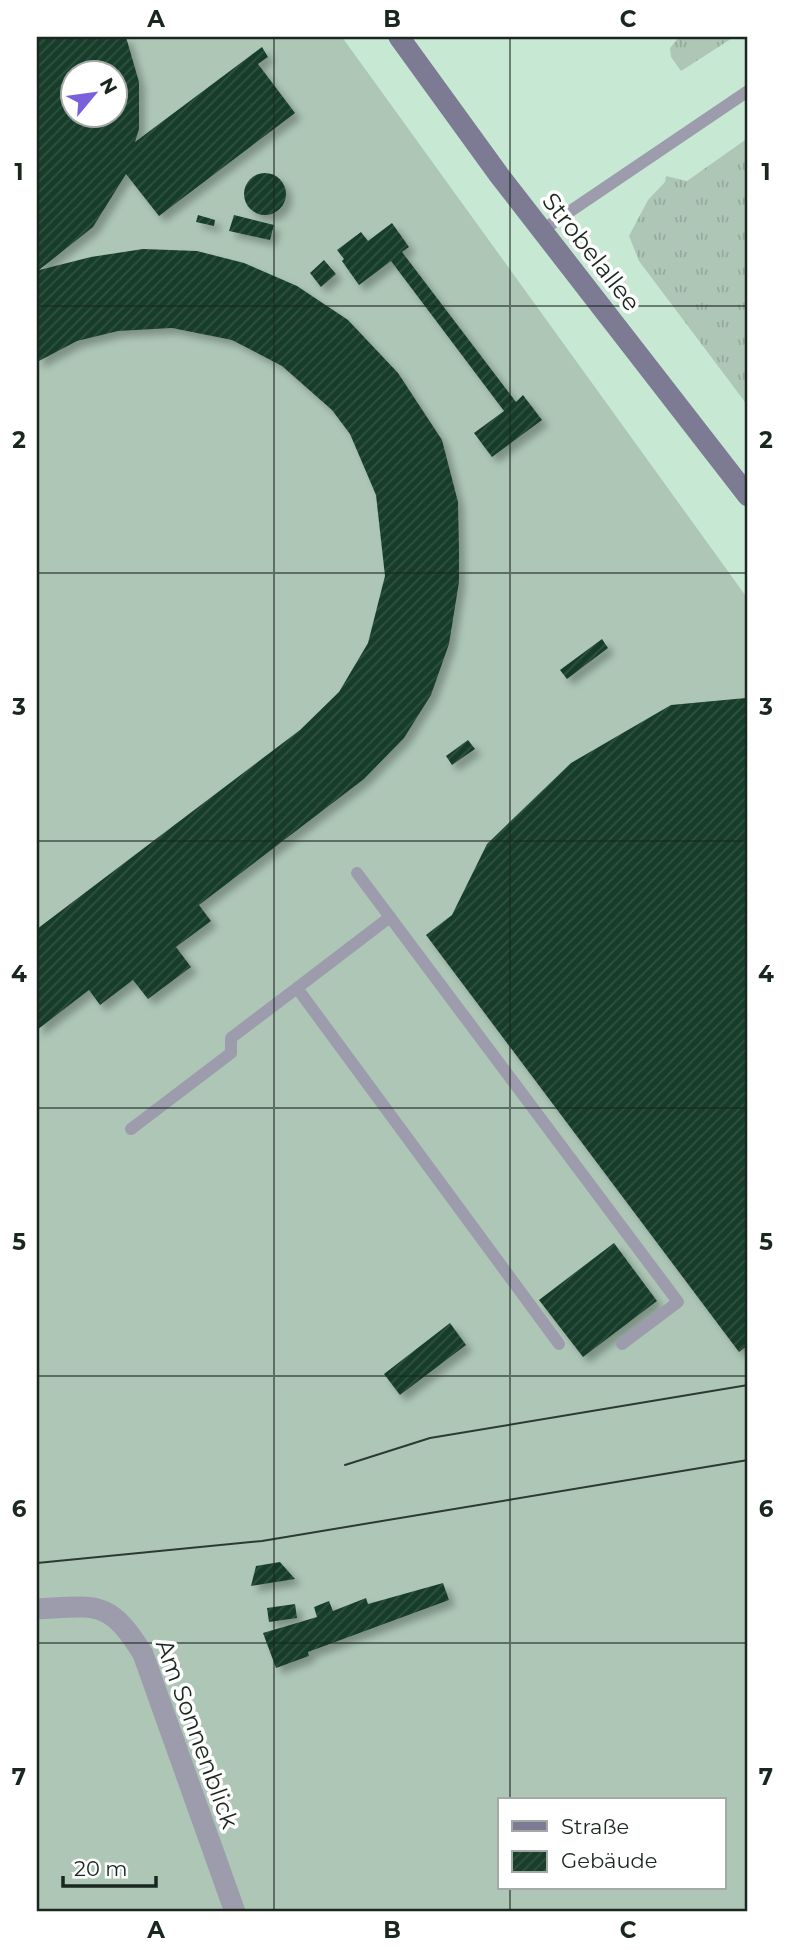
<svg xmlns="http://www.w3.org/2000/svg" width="785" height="1949" font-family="Montserrat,sans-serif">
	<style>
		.grass { fill: url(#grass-tufts) }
		.garden { fill: #adc6b6; fill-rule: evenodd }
		.building { fill: url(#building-hatch); fill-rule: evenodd; filter: url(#shadow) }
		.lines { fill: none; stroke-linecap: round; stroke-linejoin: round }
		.lane { stroke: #9d9cad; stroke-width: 12 }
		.street { stroke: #9d9cad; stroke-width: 21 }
		.secondary { stroke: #7d7b94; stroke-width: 21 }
		.tram { stroke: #2c3b32; stroke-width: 2 }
		.grid { fill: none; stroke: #1a271f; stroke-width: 2; stroke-opacity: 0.55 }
		.labels { text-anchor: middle; stroke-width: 7; stroke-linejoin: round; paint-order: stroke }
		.street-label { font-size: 24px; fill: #1a271f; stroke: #fff }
		.neatline { fill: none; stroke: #1a271f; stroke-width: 2.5 }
		.grid-label { font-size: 23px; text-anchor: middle; font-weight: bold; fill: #1a271f }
	</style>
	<defs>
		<pattern id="grass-tufts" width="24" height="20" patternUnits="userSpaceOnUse" patternTransform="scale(1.75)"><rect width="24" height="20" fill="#adc6b6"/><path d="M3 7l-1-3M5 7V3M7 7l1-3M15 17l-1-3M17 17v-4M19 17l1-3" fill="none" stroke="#94aa9c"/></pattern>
		<pattern id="building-hatch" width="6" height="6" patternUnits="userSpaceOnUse" patternTransform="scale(1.75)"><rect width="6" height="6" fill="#193e2a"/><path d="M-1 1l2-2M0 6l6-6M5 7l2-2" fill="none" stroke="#315140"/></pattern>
		<filter id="shadow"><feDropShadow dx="6" dy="6" stdDeviation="3.5" flood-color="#0004"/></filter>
	</defs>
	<rect width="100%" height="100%" fill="#c7e9d3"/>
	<!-- grass -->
	<g class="grass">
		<path d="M679,37H734L681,71L671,57L670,48Z"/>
		<path d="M748,138V406L639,261L629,236L648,200L665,182L666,176L687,181Z"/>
	</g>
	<!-- garden -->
	<path class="garden" d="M37,37H342L748,599V1912H37ZM74,74H116V116H74ZM500,1800H724V1888H500Z"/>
	<!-- building -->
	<g class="building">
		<path d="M37,37H126L139,82V129L135,142L262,47L268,57L258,64L295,113L159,216L126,174L93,227L39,270L91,257L143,249L197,251L244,263L297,286L348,320L398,373L442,440L458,502L459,549V582L449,644L431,695L404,738L364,779L199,905L211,921L176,947L191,967L148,999L133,980L100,1005L89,990L37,1030V929L300,730L339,692L368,643L385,576L376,495L350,434L332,410L282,366L232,340L172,328L118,331L77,341L37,362ZM74,74H116V116H74Z"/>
		<circle cx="265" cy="194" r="21"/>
		<path d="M198,215L215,220L214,226L196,222Z"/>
		<path d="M234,215L274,225L270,240L229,231Z"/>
		<path d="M392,223L409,247L402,252L516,402L523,395L542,420L492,457L474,433L504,411L391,261L359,285L342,261L344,259L337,250L361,232L368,241Z"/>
		<path d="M324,260L336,274L321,287L310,273Z"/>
		<path d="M602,639L608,648L567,679L560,670Z"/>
		<path d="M746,698L748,1345L739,1352L426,935L452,915L487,844L571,763L671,705Z"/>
		<path d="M468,740L475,749L452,765L446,756Z"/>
		<path d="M614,1243L657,1301L583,1357L539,1300Z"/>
		<path d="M450,1323L466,1345L400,1395L384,1374Z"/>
		<path d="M280,1562L295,1579L251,1586L256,1566Z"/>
		<path d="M443,1583L449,1600L308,1652L309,1656L276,1668L263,1633L317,1617L314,1607L329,1601L333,1611L366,1598L368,1604Z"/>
		<path d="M295,1604L297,1618L269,1622L267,1608Z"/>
	</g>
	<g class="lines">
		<!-- lane -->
		<g class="lane">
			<path d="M541,231L748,91"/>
			<path d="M357,873L678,1302L622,1344"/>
			<path d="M390,917L297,988L559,1344"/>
			<path d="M131,1129L231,1053V1038L297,988"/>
		</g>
		<!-- street -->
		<path class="street" d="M37,1609C97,1606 109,1599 143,1654L235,1912"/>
		<!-- secondary -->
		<path class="secondary" d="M399,37L499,175L748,496"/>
		<!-- tram -->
		<g class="tram">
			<path d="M345,1465L430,1438L748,1385"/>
			<path d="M37,1563L262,1541L748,1460"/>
		</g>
	</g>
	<!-- grid -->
	<path class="grid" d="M274,37V1912M510,37V1800M37,306H748M37,573H748M37,841H748M37,1108H748M37,1376H748M37,1643H748M510,1888V1912"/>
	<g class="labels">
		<!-- street labels -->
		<g class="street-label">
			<text transform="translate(591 252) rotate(52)" y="8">Strobelallee</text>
			<text transform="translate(197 1734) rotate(70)" y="8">Am Sonnenblick</text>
		</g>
	</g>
	<!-- border -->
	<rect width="785" height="1949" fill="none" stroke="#ffffff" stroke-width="77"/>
	<!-- legend -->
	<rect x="498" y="1798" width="228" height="91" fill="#ffffff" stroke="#a3a9a5" stroke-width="2"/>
	<rect x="512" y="1821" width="35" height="10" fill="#7d7b94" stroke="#a3a9a5" stroke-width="2"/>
	<text x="561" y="1834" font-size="21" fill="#1a271f">Straße</text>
	<rect x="512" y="1851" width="35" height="21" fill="url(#building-hatch)" stroke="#a3a9a5" stroke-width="2"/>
	<text x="561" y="1868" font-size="21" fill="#1a271f">Gebäude</text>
	<!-- north arrow -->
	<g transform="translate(94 94) rotate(61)"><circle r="33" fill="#ffffff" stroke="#a3a9a5" stroke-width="2"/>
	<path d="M0-5L12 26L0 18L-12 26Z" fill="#7a60db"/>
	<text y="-10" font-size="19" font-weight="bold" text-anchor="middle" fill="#1a271f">N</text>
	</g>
	<!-- scale -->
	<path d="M63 1876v10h93v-10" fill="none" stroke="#1a271f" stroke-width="3.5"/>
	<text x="74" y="1876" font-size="21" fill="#1a271f" stroke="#ffffff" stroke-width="5" paint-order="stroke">20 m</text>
	<rect x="38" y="38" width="708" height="1872" class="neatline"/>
	<g class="grid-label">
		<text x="156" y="27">A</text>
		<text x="392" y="27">B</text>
		<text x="628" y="27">C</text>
		<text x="19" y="180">1</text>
		<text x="766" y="180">1</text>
		<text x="19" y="448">2</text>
		<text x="766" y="448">2</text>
		<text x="19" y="715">3</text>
		<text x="766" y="715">3</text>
		<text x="19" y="982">4</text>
		<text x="766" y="982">4</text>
		<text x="19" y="1250">5</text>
		<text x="766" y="1250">5</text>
		<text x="19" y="1517">6</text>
		<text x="766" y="1517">6</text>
		<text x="19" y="1785">7</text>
		<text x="766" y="1785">7</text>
		<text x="156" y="1938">A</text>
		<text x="392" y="1938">B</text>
		<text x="628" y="1938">C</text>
	</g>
</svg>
